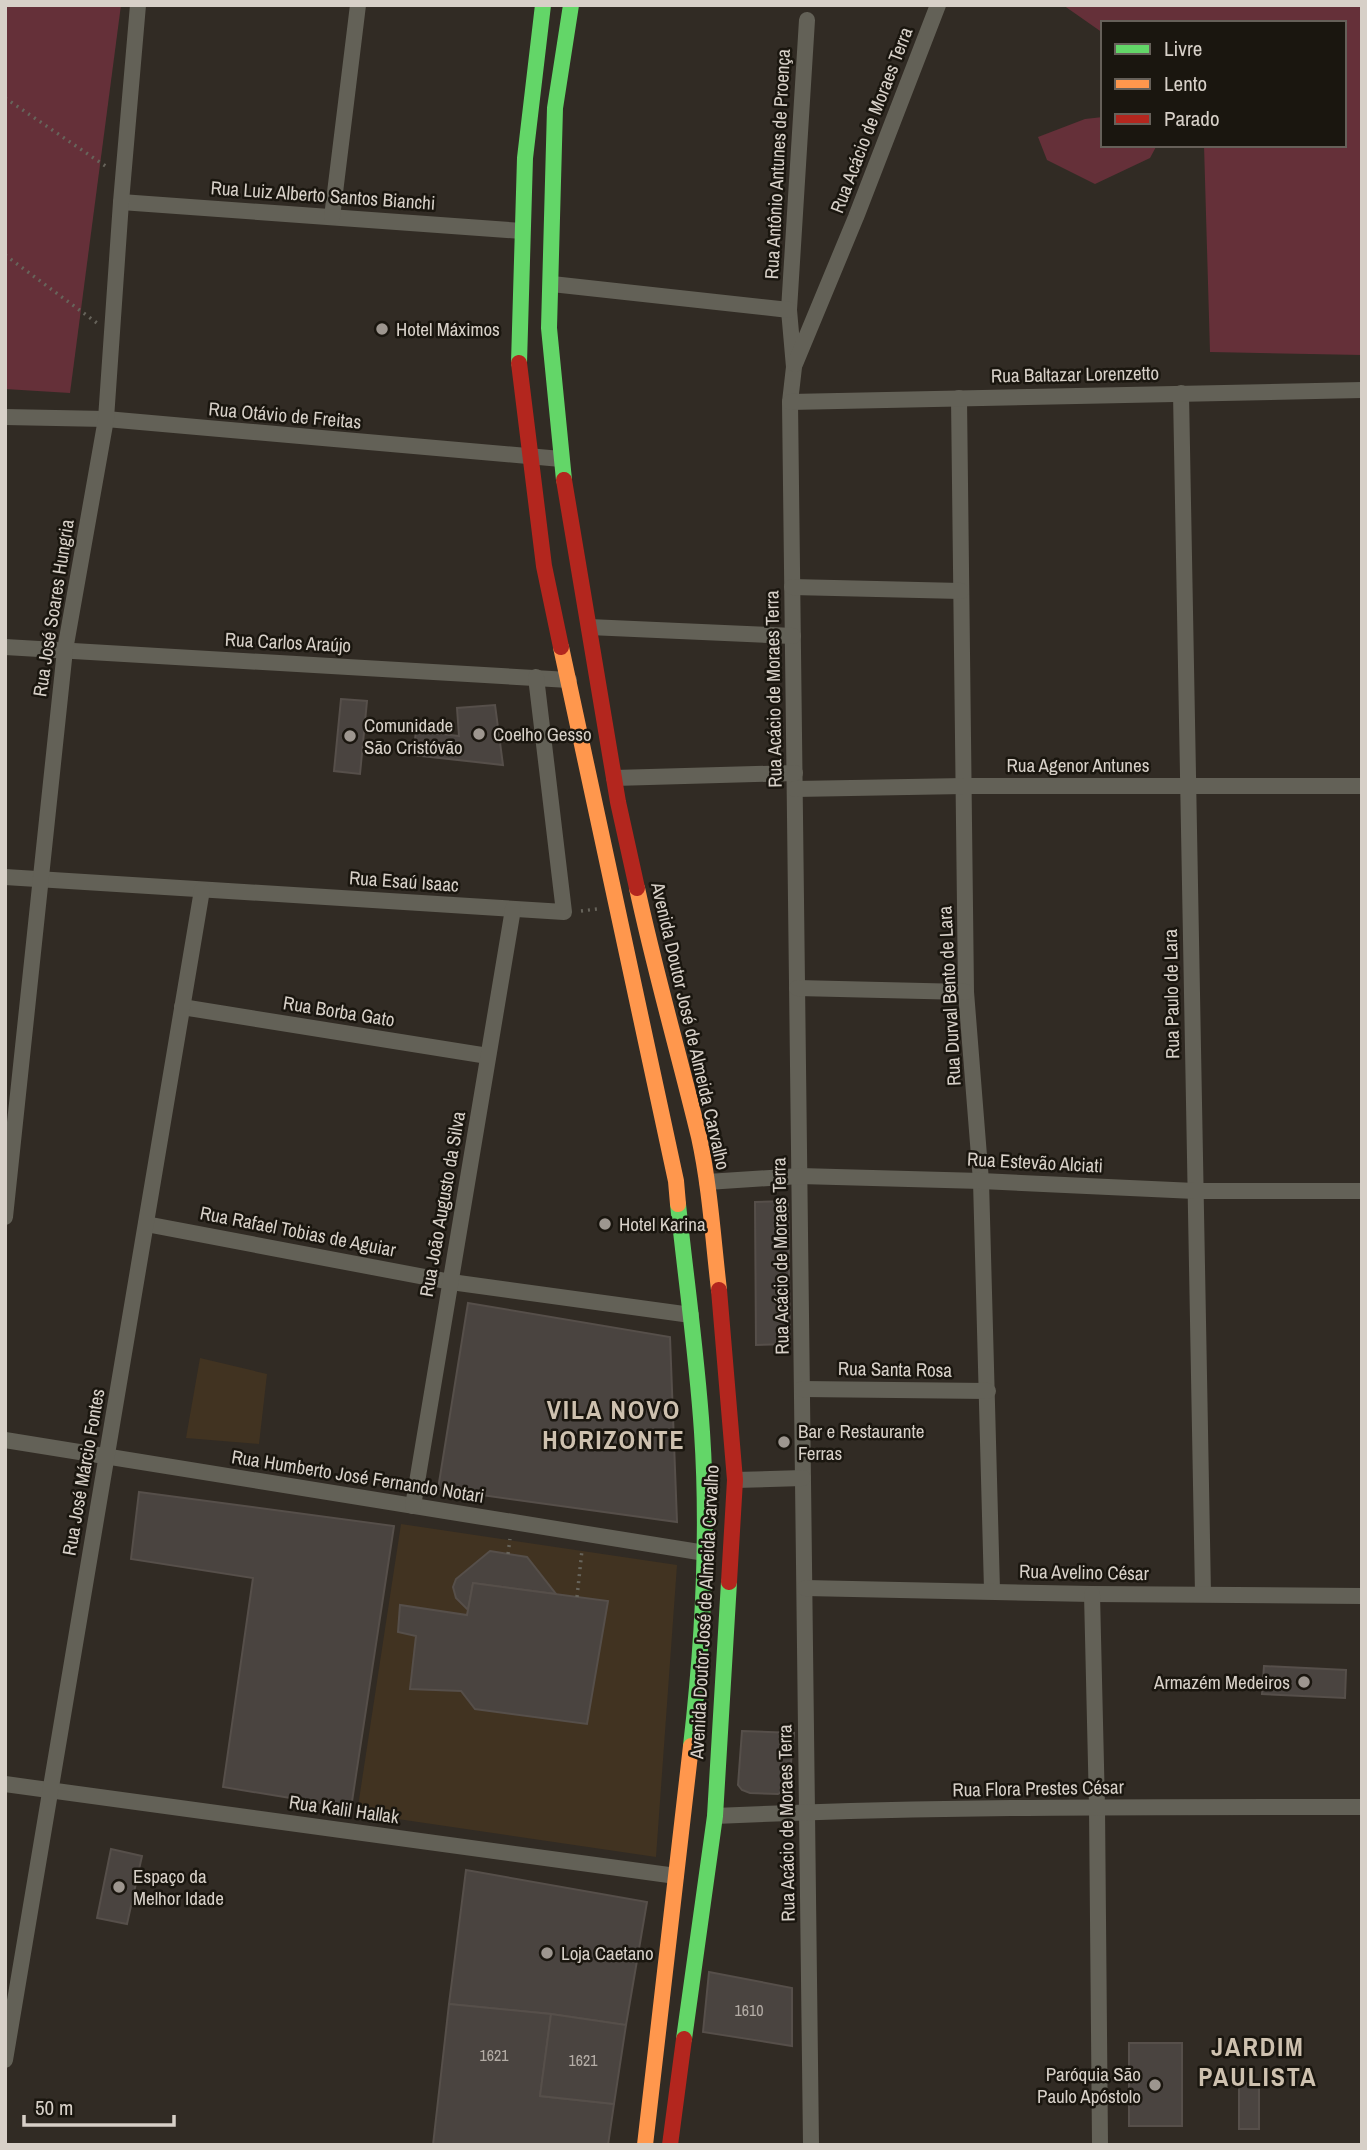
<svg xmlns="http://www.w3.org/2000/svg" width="1367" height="2150" font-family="'Archivo Narrow',sans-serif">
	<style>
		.built { fill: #413321 }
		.green { fill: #653039 }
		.building { fill: #4a4440; stroke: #564f4a; stroke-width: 2 }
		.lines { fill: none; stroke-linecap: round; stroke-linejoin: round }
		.path { stroke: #67645b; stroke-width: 3.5; stroke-dasharray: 2 5; stroke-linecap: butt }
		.street { stroke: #636157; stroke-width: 16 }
		.fast { stroke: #63d668; stroke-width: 16 }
		.slow { stroke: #ff974d; stroke-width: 16 }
		.jam { stroke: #b3261e; stroke-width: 16 }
		.poi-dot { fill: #9d968f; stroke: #1a160f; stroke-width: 2.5 }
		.labels { text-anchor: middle; stroke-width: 5; stroke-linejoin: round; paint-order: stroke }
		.number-label { font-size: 16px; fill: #b4ada6 }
		.street-label { font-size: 19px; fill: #d7d0c8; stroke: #1a160f }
		.poi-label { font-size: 19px; fill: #d7d0c8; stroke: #1a160f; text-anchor: start }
		.district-label { font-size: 26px; font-weight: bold; letter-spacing: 2px; fill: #cec1af; stroke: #1a160f }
	</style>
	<rect width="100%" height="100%" fill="#312b24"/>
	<!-- built -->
	<g class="built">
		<path d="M200,1358L267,1374L259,1444L186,1438Z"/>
		<path d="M401,1524L677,1565L656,1857L357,1813Z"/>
	</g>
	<!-- green -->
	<g class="green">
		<path d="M5,5H121L70,393L5,389Z"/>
		<path d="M1063,5H1362V355L1210,352L1204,145H1344V23H1103V33Z"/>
		<path d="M1103,117V145H1157L1150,158L1095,184L1047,160L1038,137L1085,119Z"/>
	</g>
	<!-- building -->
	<g class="building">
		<path d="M341,699L367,701L360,774L334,771Z"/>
		<path d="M495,705L503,765L413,755L416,731L459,736L457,708Z"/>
		<path d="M788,1201L790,1344L756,1345L755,1202Z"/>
		<path d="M468,1303L670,1337L677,1522L438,1489Z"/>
		<path d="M139,1492L394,1526L351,1808L223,1787L253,1578L131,1559Z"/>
		<path d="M490,1551L527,1557L556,1594L473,1583L468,1610L456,1598L453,1587L456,1579Z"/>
		<path d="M473,1583L608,1601L587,1724L475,1709L461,1691L410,1689L416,1636L398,1632L400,1605L467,1615Z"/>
		<path d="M1264,1666L1346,1670L1345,1698L1262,1694Z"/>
		<path d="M742,1731L794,1733L789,1782L786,1789L778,1794L750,1793L742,1790L738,1785Z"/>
		<path d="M111,1849L142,1856L127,1924L97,1918Z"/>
		<path d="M466,1870L647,1902L626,2025L551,2014L449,2004Z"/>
		<path d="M709,1972L792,1988V2046L703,2032Z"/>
		<path d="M449,2004L551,2014L540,2096L614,2104L608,2145H433Z"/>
		<path d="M551,2014L626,2025L614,2104L540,2096Z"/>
		<rect x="1129" y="2043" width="53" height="83"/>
		<rect x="1239" y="2083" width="20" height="46"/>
	</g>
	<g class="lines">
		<!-- path -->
		<g class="path">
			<path d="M5,98L107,167"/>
			<path d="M5,255L97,323"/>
			<path d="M581,911L597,909"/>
			<path d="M508,1554L510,1539"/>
			<path d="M577,1597L582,1550"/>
		</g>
		<!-- street -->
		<g class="street">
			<path d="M807,20L789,310L794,367L790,402L811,2145"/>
			<path d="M121,202L522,231"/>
			<path d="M332,217L358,5"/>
			<path d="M552,284L789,310"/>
			<path d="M795,364L856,217L938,5"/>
			<path d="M1181,393L1203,1594"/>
			<path d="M959,398L966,992L981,1181L992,1590"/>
			<path d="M790,402L1362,390"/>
			<path d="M5,417L106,419L561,459"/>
			<path d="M792,587L961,591"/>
			<path d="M589,627L793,636"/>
			<path d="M5,647L569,680"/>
			<path d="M614,778L795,773"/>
			<path d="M795,789L964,786H1362"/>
			<path d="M5,877L564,912L536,677"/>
			<path d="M797,988L966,992"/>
			<path d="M182,1007L488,1056"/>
			<path d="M707,1182L800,1176L981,1181L1195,1191H1362"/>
			<path d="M5,1217L65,650L106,419L121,202L138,5"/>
			<path d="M146,1224L451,1282L691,1315"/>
			<path d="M802,1389L988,1391"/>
			<path d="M5,1440L705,1553"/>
			<path d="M735,1480L803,1478"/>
			<path d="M413,1506L513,909"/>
			<path d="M805,1588L1092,1594L1362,1596"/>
			<path d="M1092,1594L1097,1807L1100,2145"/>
			<path d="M5,1784L676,1876"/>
			<path d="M715,1816C930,1806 1146,1807 1362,1807"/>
			<path d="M5,2060L202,890"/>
		</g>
		<!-- fast -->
		<g class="fast">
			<path d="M519,363L525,158L543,5"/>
			<path d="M564,480L549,328L555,108L571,5"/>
			<path d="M678,1204C686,1280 697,1356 702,1432C709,1537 703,1642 691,1746"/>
			<path d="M684,2039L715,1816L729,1582"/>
		</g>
		<!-- slow -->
		<g class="slow">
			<path d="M561,647L676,1181L678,1204"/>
			<path d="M637,888C655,972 679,1054 699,1137C710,1187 713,1239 719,1290"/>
			<path d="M645,2145L691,1746"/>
		</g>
		<!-- jam -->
		<g class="jam">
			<path d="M519,363L544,566L561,647"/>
			<path d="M564,480L618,802L637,888"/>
			<path d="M719,1290L735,1480L729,1582"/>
			<path d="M670,2145L684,2039"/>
		</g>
	</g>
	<!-- markers -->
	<g class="poi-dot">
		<circle cx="382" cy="329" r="7"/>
		<circle cx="479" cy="734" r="7"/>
		<circle cx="350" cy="736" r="7"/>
		<circle cx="605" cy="1224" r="7"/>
		<circle cx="784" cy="1442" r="7"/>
		<circle cx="1304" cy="1682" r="7"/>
		<circle cx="119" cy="1887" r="7"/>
		<circle cx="547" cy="1953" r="7"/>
		<circle cx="1155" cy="2085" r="7"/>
	</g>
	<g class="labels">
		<!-- number labels -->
		<g class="number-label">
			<text x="749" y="2016">1610</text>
			<text x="494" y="2061">1621</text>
			<text x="583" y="2066">1621</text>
		</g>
		<!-- street labels -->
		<g class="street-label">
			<text transform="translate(871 120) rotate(-69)" y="7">Rua Acácio de Moraes Terra</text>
			<text transform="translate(777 164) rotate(-87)" y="7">Rua Antônio Antunes de Proença</text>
			<text transform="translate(323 195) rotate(4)" y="7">Rua Luiz Alberto Santos Bianchi</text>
			<text transform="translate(1075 374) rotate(-1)" y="7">Rua Baltazar Lorenzetto</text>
			<text transform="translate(285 415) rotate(5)" y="7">Rua Otávio de Freitas</text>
			<text transform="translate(53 608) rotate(-81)" y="7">Rua José Soares Hungria</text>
			<text transform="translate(288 642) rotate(3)" y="7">Rua Carlos Araújo</text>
			<text transform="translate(773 689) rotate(-91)" y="7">Rua Acácio de Moraes Terra</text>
			<text x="1078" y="772">Rua Agenor Antunes</text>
			<text transform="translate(404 881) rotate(4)" y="7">Rua Esaú Isaac</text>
			<text transform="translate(1171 994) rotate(-91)" y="7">Rua Paulo de Lara</text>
			<text transform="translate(949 996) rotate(-93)" y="7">Rua Durval Bento de Lara</text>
			<text transform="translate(339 1011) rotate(9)" y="7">Rua Borba Gato</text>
			<text transform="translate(691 1026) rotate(77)" y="7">Avenida Doutor José de Almeida Carvalho</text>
			<text transform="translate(1035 1162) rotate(3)" y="7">Rua Estevão Alciati</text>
			<text transform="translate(442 1204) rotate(-80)" y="7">Rua João Augusto da Silva</text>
			<text transform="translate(298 1231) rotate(11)" y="7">Rua Rafael Tobias de Aguiar</text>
			<text transform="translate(780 1256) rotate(-91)" y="7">Rua Acácio de Moraes Terra</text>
			<text transform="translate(895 1369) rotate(1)" y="7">Rua Santa Rosa</text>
			<text transform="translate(83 1472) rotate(-80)" y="7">Rua José Márcio Fontes</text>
			<text transform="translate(358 1476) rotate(9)" y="7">Rua Humberto José Fernando Notari</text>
			<text transform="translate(1084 1572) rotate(1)" y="7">Rua Avelino César</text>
			<text transform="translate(704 1612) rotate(-87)" y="7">Avenida Doutor José de Almeida Carvalho</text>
			<text transform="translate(1038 1788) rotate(-1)" y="7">Rua Flora Prestes César</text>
			<text transform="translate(344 1809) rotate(8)" y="7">Rua Kalil Hallak</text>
			<text transform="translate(786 1823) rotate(-91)" y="7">Rua Acácio de Moraes Terra</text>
		</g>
		<!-- poi labels -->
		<g class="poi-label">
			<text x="396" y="336">Hotel Máximos</text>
			<text x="364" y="732">Comunidade<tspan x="364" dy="22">São Cristóvão</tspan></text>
			<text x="493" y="741">Coelho Gesso</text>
			<text x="619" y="1231">Hotel Karina</text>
			<text x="798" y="1438">Bar e Restaurante<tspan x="798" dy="22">Ferras</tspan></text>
			<text x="1290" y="1689" text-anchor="end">Armazém Medeiros</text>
			<text x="133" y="1883">Espaço da<tspan x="133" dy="22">Melhor Idade</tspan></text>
			<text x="561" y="1960">Loja Caetano</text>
			<text x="1141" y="2081" text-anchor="end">Paróquia São<tspan x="1141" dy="22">Paulo Apóstolo</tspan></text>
		</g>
		<!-- district labels -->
		<g class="district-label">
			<text x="614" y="1419">VILA NOVO<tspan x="614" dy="30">HORIZONTE</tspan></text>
			<text x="1258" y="2056">JARDIM<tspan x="1258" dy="30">PAULISTA</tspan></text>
		</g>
	</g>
	<!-- border -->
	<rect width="1367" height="2150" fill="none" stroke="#d7d0c8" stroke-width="14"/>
	<!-- legend -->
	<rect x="1101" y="21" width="245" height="126" fill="#1a160f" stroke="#666059" stroke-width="2"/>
	<rect x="1115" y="44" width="35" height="10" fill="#63d668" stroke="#666059" stroke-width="2"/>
	<text x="1164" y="56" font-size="21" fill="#d7d0c8">Livre</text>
	<rect x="1115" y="79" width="35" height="10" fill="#ff974d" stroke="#666059" stroke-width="2"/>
	<text x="1164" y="91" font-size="21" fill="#d7d0c8">Lento</text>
	<rect x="1115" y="114" width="35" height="10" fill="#b3261e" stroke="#666059" stroke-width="2"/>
	<text x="1164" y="126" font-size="21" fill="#d7d0c8">Parado</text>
	<!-- scale -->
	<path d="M24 2115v10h150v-10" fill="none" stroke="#d7d0c8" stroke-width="3.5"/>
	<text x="35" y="2115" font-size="21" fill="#d7d0c8" stroke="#1a160f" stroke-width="5" paint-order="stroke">50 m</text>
</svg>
